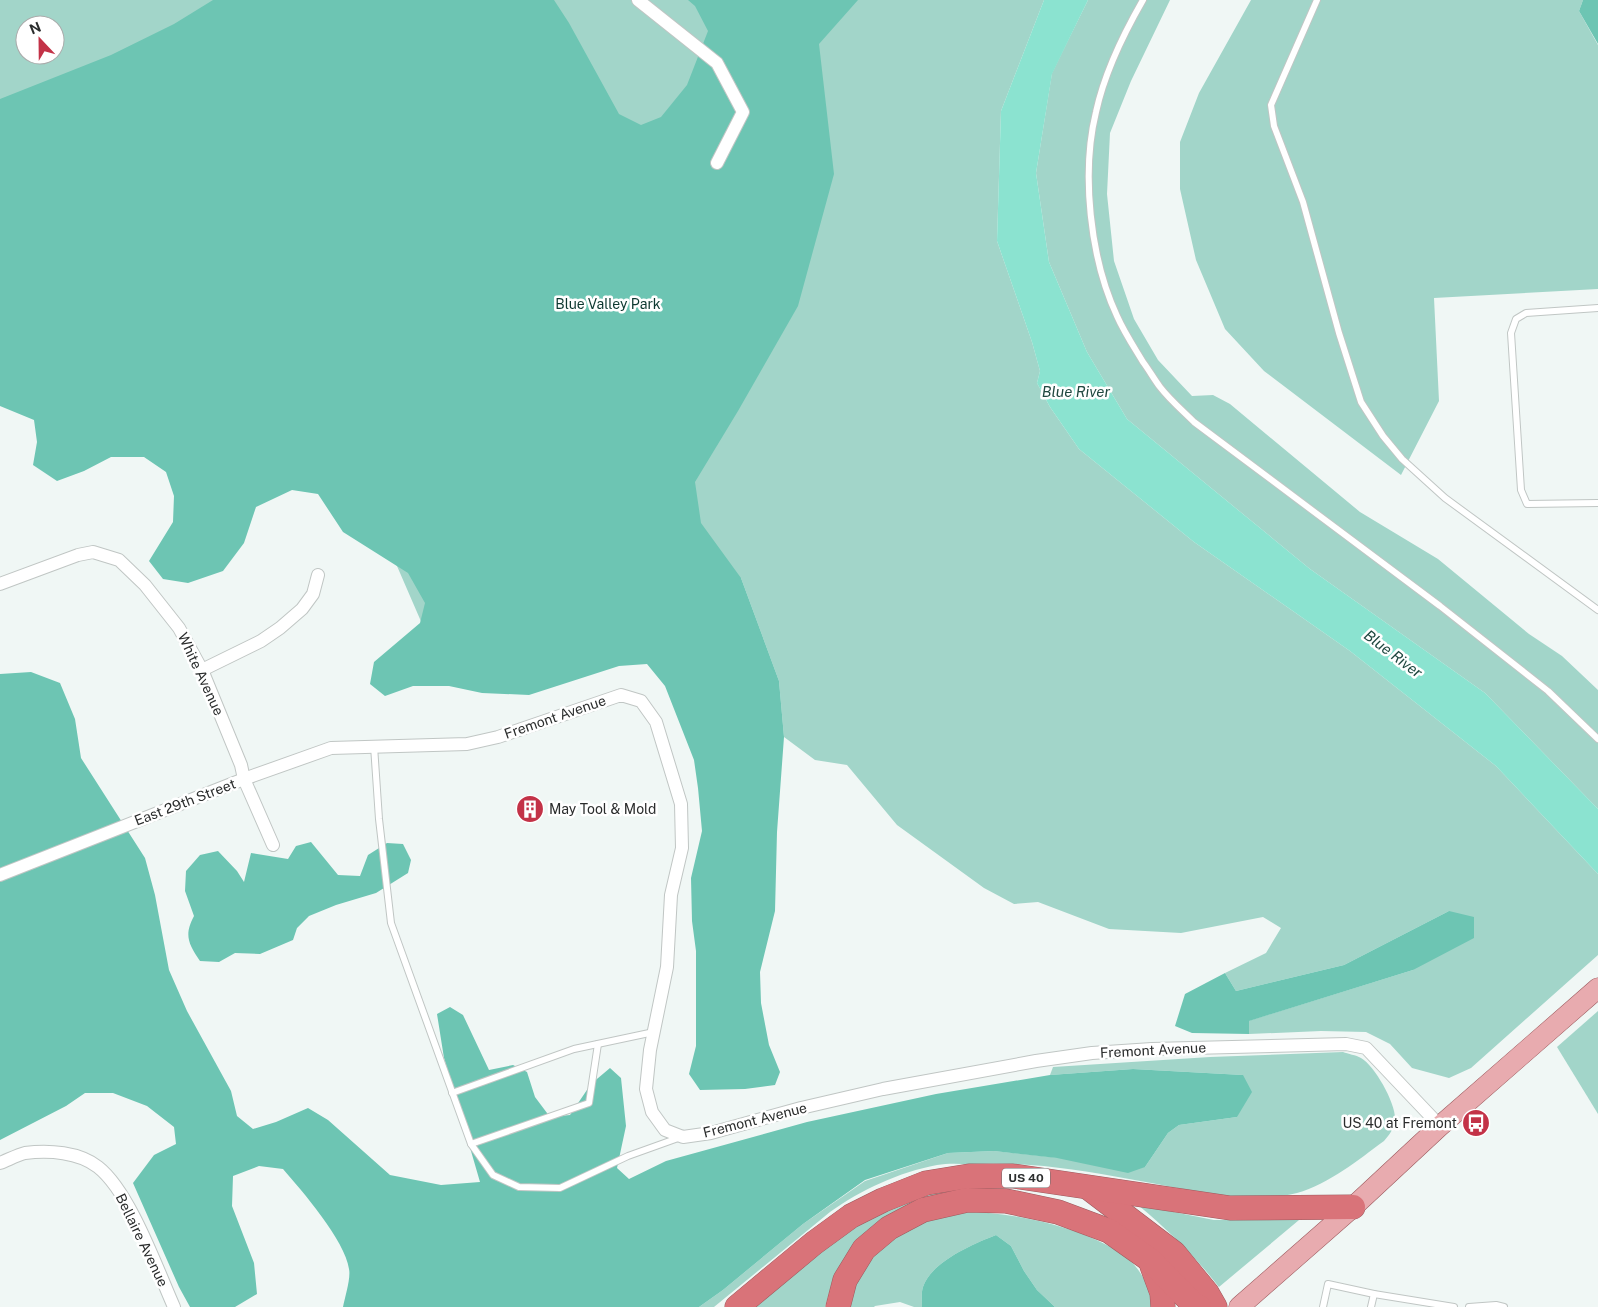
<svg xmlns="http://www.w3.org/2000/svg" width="1598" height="1307" font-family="'Public Sans',sans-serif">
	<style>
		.green { fill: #a2d5c9; fill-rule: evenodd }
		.forest { fill: #6dc5b3 }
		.water { fill: #8be3d0 }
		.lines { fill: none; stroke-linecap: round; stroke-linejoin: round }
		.lane-casing { stroke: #c0c6c4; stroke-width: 8 }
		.street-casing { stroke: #c0c6c4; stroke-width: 14 }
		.primary-casing { stroke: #9c5a5e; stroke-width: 21 }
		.highway-casing { stroke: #9c5a5e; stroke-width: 25 }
		.lane { stroke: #fff; stroke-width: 6 }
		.street { stroke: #fff; stroke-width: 12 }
		.primary { stroke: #e8abaf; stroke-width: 20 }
		.highway { stroke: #d97379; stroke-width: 24 }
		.labels { text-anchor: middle; stroke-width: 5; stroke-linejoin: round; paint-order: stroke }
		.shield { fill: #fff; stroke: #6b6c6c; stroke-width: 1 }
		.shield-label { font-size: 12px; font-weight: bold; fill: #2b2d2d }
		.park-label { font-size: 14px; fill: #0d3830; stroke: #fff }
		.street-label { font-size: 14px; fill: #2b2d2d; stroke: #fff }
		.poi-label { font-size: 14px; fill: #2b2d2d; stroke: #fff; text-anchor: start }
		.water-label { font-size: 15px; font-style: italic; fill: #204840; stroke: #fff }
	</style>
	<rect width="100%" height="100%" fill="#f0f7f5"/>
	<!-- green -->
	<g class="green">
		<path d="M0,0H1044L1001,111L997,241L1032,342L1040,371L1037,383L1050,407L1079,449L1194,542L1350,651L1496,766L1598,874V955L1471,1068L1449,1078L1412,1068L1390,1044L1366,1032L1321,1031L1249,1034L1248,1021L1413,970L1449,911L1344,965L1236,991L1225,973L1266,953L1281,928L1263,917L1181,933L1109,929L1038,902L1014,904L984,888L897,825L847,765L815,760L784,737L779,681L741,578L449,686L358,476L0,355ZM25,25H55V55H25Z"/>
		<path d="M1088,0H1170L1131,81L1110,133L1107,194L1114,261L1134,319L1158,360L1192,396L1213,395L1230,404L1360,512L1438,559L1529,634L1562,656L1598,690V809L1485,693L1310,569L1127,419L1087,352L1049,262L1036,173L1052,73Z"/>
		<path d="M1251,0H1583L1579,11L1598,45V289L1434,298L1439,401L1401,475L1264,371L1225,329L1196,260L1180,189V142L1199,93Z"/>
		<path d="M1598,1011V1114L1557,1047Z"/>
		<path d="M1343,1052C1348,1054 1356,1055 1361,1058C1375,1066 1397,1105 1395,1121C1394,1129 1389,1135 1384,1141C1358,1160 1329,1184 1297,1193C1278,1198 1258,1198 1238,1198C1151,1186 1060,1159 971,1164C960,1164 948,1163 937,1165C899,1172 861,1190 830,1212L714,1307H699L723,1290L803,1224L865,1181L948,1153L994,1151L1145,1167L1168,1133L1179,1125L1237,1117L1243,1075L1133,1069L1050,1075L1053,1067L1210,1057Z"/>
		<path d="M952,1188L951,1194L833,1279L825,1307H750L831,1242L873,1213L909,1198Z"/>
		<path d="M1138,1205L1214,1220H1259L1305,1215L1219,1287C1195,1256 1168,1230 1138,1205Z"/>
		<path d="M960,1212C973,1213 986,1212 998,1214C1037,1218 1096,1233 1127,1258C1142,1270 1150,1289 1154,1307H1055L1037,1290L1024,1271L1011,1246L996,1235C973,1244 931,1262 923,1287C921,1293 922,1301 922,1307H914L900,1302L875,1306L874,1307H845C850,1293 856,1278 865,1266C881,1245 909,1225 934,1218C942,1215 951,1214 960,1212Z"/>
	</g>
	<!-- forest -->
	<g class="forest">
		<path d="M213,0H554L569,23L619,114L641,125L661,117L687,85L708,31L695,6L688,0H858L819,44L834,174L798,306L738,411L695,482L701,523L741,578L779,681L784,737L777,832L775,911L760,972L761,1003L769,1045L780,1072L775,1085L745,1089L700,1090L689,1074L696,1046V951L692,921L691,878L702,831L698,788L694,760L665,686L647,664L619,666L529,695L482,693L449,686H413L385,696L370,684L374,662L420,623L425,603L408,573L343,532L318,494L292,490L256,507L244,543L223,571L188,583L163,579L149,561L173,522L174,496L166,472L144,457H111L84,471L57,481L33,465L37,442L34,420L0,406V99L111,55L174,24Z"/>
		<path d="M1583,0H1598V44L1579,11Z"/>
		<path d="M31,672L60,683L75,719L81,758L145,858L155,895L169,970L187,1011L231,1091L237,1116L253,1129L276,1122L308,1108L328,1120L390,1175L441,1185L480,1182L444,1058L437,1014L450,1007L463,1015L489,1070L513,1065L527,1072L535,1097L550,1117L570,1115L591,1084L610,1068L621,1078L626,1126L617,1168L629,1179L666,1161L807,1122L936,1094L1050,1075L1133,1069L1243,1075L1252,1092L1237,1117L1179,1125L1168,1133L1145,1167L1128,1173L1057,1158L994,1151L948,1153L865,1180L803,1224L723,1290L699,1307H343C345,1297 351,1278 349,1269C345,1240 302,1191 283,1169L259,1166L233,1176L232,1206L254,1263L257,1294L235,1307H190L179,1287L133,1183L154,1155L176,1144L174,1127L147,1106L113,1093H85L66,1106L0,1140V674Z"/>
		<path d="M311,842L338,875L360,876L368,855L387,843L403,844L411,860L408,873L376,893L336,905L309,916L297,928L293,940L260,954L235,953L219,962L200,961C188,943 184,935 194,916L185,891L186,871L200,855L218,851L237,871L244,882L251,853L288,859L296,846Z"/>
		<path d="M1449,911L1474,917V938L1413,970L1249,1021V1034L1192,1033L1175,1026L1185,994L1225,973L1236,991L1344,965Z"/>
		<path d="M996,1235L1011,1246L1024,1271L1037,1290L1055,1307H922C922,1301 921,1293 923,1287C931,1262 973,1244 996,1235Z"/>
	</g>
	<!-- water -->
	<path class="water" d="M1044,0H1088L1052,74L1036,173L1049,262L1087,352L1127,419L1310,569L1485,693L1598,809V874L1496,766L1350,651L1194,542L1079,449L1050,407L1037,383L1040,371L1032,342L997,241L1001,111Z"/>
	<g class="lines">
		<!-- lane casing -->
		<g class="lane-casing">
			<g id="lane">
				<path d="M1143,0C1124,33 1104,75 1096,112C1081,173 1090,258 1117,316C1124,332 1134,347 1143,362C1149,370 1154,379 1160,387C1170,400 1183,411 1194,422L1440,606L1548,691L1598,739"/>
				<path d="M1317,0L1271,105L1274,126L1303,202L1339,333L1361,402L1383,436L1402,459L1445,498L1598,610"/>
				<path d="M1598,308L1526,313L1516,319L1511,333L1521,490L1527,504L1598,503"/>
				<path d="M374,746L379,819L391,923L471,1144L493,1175L519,1187L560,1188L628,1156L681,1137"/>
				<path d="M452,1093L574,1049L654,1032"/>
				<path d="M471,1144L589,1103L598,1044"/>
				<path d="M1323,1307L1328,1284L1374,1294L1454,1307"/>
				<path d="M1371,1307L1374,1294"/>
				<path d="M1469,1307L1496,1305L1504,1307"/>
			</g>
		</g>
		<!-- street casing -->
		<g class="street-casing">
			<g id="street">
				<path d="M638,0L717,63L743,112L717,163"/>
				<path d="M0,584L78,555L93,552L119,560L145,585L179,628L202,670L241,765L244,779L273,845"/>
				<path d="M202,670L261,641L280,628L302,609L313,594L318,575"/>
				<path d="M0,875L244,779L331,748L467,744L498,737L621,695L641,701L656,722L681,804L682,848L671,895L667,967L650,1050L646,1089L652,1112L665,1130L683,1137L711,1133L801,1108L883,1089L1036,1061L1092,1053L1152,1049L1346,1044L1366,1048L1440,1126"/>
				<path d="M0,1163C8,1160 17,1155 25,1153C49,1150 79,1152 98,1167C130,1192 157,1269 174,1307"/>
			</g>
		</g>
		<!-- primary casing -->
		<g class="primary-casing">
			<path id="primary" d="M1239,1307L1353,1207L1440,1126L1598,988"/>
		</g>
		<!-- highway casing -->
		<g class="highway-casing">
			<g id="highway">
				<path d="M1090,1189L1174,1253L1207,1293L1215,1307"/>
				<path d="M1152,1266L1162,1293L1163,1307"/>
				<path d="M737,1307L814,1243L851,1216L883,1200L926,1183L969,1176H1013L1230,1208L1353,1207"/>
				<path d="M838,1307L845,1280L864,1249L889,1228L923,1210L967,1200L1006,1201L1058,1212L1109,1231L1150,1260L1193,1304L1199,1307"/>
			</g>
		</g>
		<!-- lane -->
		<use href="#lane" class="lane"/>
		<!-- street -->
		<use href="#street" class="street"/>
		<!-- primary -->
		<use href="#primary" class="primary"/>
		<!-- highway -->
		<use href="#highway" class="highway"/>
	</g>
	<!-- icons -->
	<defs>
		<g id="building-disc" transform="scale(1.4375)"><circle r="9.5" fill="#c33247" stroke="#fff"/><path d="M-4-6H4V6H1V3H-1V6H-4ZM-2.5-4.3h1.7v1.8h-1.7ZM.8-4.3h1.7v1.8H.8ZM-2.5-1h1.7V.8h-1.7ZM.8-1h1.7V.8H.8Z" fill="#fff"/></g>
		<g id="bus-disc" transform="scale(1.4375)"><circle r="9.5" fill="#c33247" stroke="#fff"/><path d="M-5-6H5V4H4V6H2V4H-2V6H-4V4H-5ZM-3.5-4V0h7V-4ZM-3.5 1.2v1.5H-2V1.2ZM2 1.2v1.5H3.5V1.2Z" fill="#fff"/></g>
	</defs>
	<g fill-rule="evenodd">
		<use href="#building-disc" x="530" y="809"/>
		<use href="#bus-disc" x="1476" y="1123"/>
	</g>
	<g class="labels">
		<!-- shield labels -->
		<rect class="shield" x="1002" y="1168.5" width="48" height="19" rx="4"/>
		<g class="shield-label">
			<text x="1026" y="1182">US 40</text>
		</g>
		<!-- park labels -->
		<g class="park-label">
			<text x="608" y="309">Blue Valley Park</text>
		</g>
		<!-- street labels -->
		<g class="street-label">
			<text transform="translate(201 674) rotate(65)" y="5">White Avenue</text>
			<text transform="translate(555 717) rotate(-19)" y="5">Fremont Avenue</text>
			<text transform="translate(185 802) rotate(-21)" y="5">East 29th Street</text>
			<text transform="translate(1153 1050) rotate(-3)" y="5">Fremont Avenue</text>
			<text transform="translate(755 1120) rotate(-14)" y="5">Fremont Avenue</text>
			<text transform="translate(142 1240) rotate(64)" y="5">Bellaire Avenue</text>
		</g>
		<!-- poi labels -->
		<g class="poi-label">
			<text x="549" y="814">May Tool &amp; Mold</text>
			<text x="1457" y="1128" text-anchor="end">US 40 at Fremont</text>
		</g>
		<!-- water labels -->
		<g class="water-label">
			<text x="1076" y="397">Blue River</text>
			<text transform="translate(1393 654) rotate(37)" y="5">Blue River</text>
		</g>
	</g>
	<!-- north arrow -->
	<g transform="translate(40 40) rotate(338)"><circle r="24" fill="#ffffff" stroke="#aaabab"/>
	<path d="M0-4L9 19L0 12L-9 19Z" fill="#c33247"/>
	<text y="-8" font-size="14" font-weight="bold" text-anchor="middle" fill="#2b2d2d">N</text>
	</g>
</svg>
